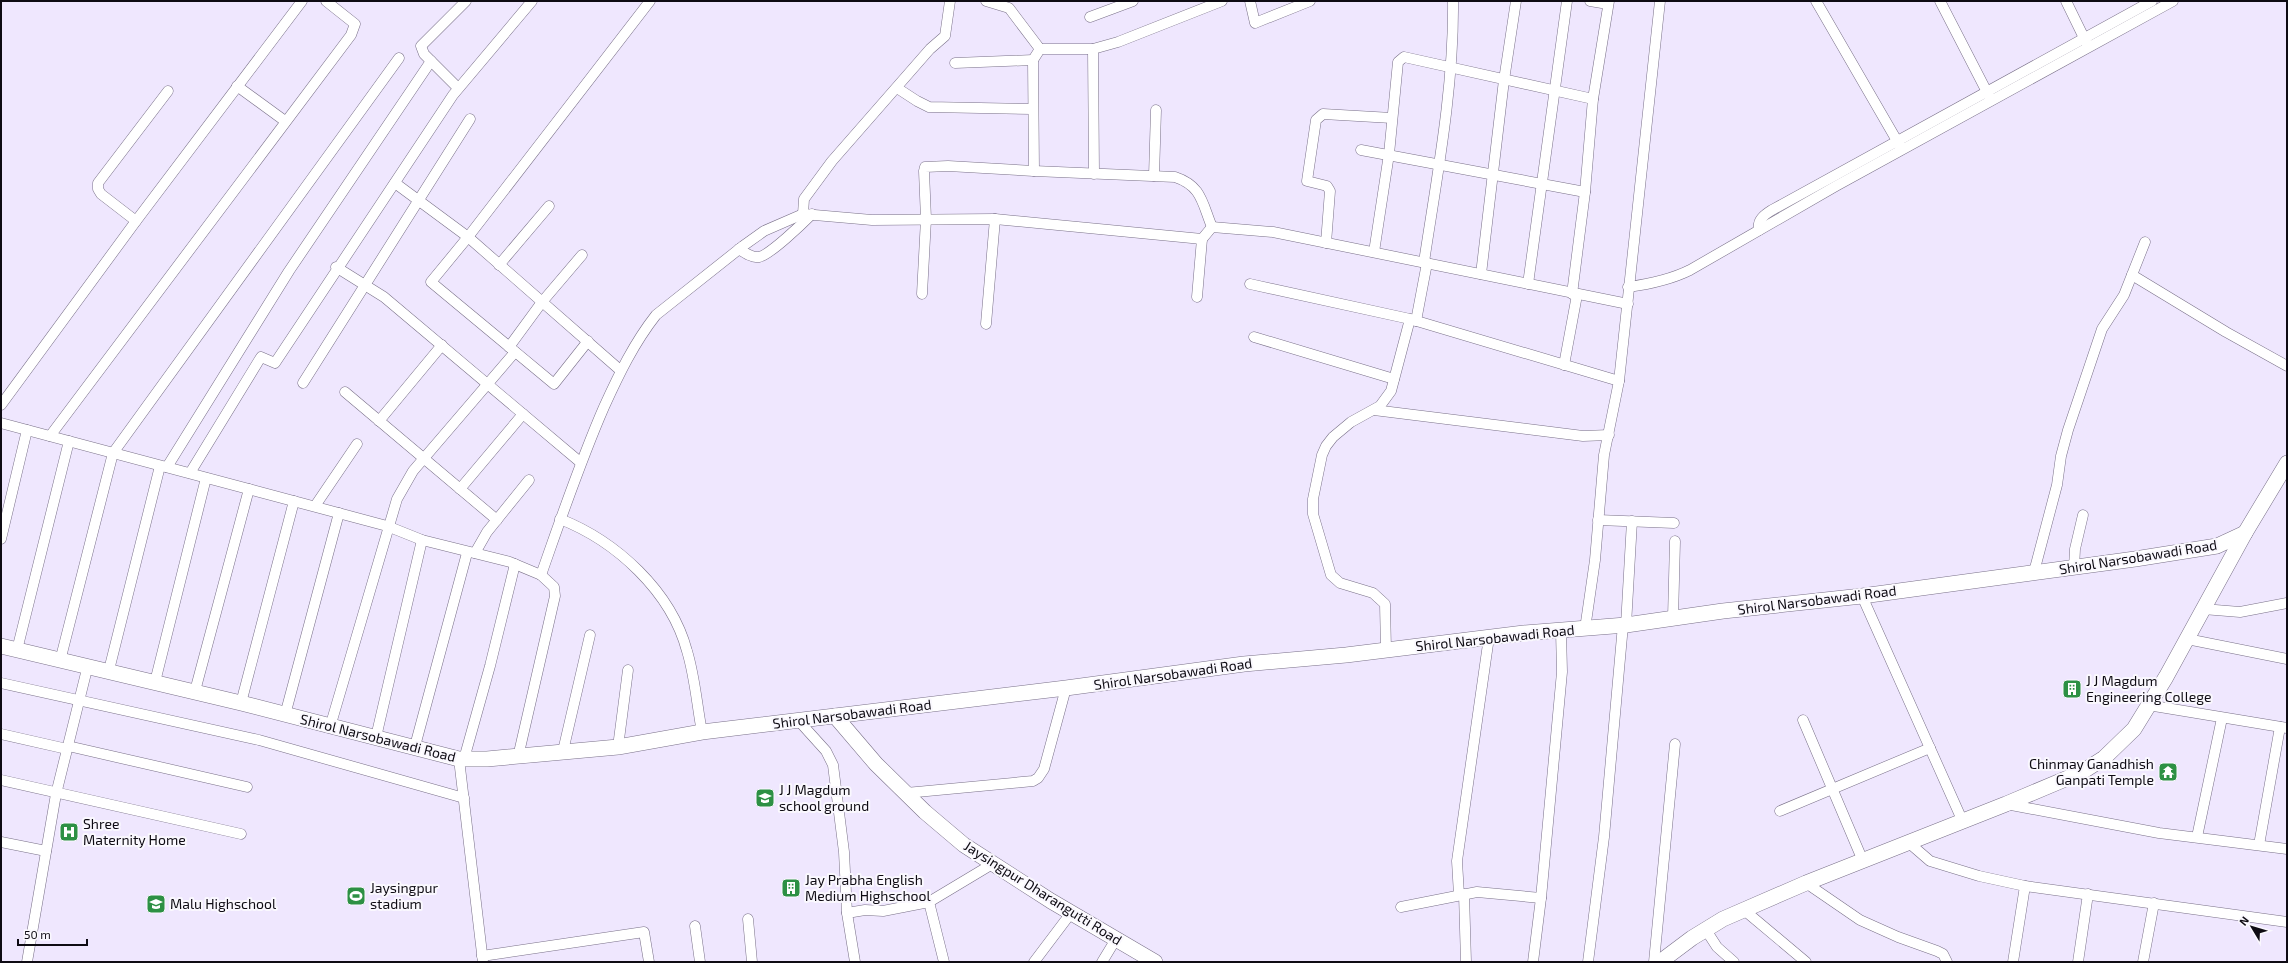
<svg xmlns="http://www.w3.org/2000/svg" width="2288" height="963" font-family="'Exo 2',sans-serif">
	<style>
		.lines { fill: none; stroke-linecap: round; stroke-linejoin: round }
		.street-casing { stroke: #797088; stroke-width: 11 }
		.secondary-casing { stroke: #797088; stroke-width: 16 }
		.street { stroke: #fff; stroke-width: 10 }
		.secondary { stroke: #fff; stroke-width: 15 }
		.labels { text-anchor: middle; stroke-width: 4; stroke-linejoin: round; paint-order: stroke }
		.street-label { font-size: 14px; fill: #0e0b13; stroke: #faf8fe }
		.poi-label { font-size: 14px; fill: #0e0b13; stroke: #faf8fe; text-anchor: start }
	</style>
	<rect width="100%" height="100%" fill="#efe7fe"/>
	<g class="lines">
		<!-- street casing -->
		<g class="street-casing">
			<g id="street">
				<path d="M1250,1L1255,23L1310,1"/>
				<path d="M1590,1L1608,4"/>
				<path d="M1816,1L1900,146"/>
				<path d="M1940,1L1989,96"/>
				<path d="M2066,1L2087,44"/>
				<path d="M1090,17L1133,1"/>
				<path d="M1040,49H1093L1118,42L1222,1"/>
				<path d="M1093,49L1094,174"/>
				<path d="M955,63L1033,60"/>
				<path d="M237,86L285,121"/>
				<path d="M458,88L424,54L421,46L466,1"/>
				<path d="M897,88L917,101L929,107L1032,109"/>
				<path d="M1361,150L1585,192"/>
				<path d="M1034,171L1175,177C1202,186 1202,203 1212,227"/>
				<path d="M1154,176L1156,110"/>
				<path d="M395,183L468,237L620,370"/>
				<path d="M803,214L804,199L832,161L930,49L945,36L950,1"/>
				<path d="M136,221L101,194L98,189V183L168,91"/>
				<path d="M1759,230C1757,220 1764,215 1772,210L2152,1"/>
				<path d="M1326,243L1330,191L1327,186L1307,181L1316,120L1323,114L1392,118"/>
				<path d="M739,249C745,253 752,258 759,257C770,255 804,222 812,214"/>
				<path d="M1374,252L1389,154L1398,62L1404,57L1593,99"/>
				<path d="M1424,262C1437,176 1454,88 1453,1"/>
				<path d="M499,265L549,206"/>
				<path d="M336,267L384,297L580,462"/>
				<path d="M1481,274L1504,80L1516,1"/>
				<path d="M2132,275L2226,332L2287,366"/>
				<path d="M1250,284L1410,319L1619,381"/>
				<path d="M1528,284L1567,1"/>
				<path d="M1628,287C1650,284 1670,280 1690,270L1836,186L2173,1"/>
				<path d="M922,294L926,219L924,171L925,167L948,166L1034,171L1033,60L1040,49L1009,8L986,1"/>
				<path d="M1572,294L1585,192L1593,99L1609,1"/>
				<path d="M1197,297L1202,239"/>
				<path d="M1416,321L1427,263"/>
				<path d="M986,324L995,219"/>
				<path d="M1254,337L1394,379"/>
				<path d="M588,341L554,384L431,282L468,237L650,1"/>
				<path d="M509,347L542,302L582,255"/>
				<path d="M1564,365L1577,295"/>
				<path d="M303,383L470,119"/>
				<path d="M345,392L497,520"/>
				<path d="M1,405L136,221L302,1"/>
				<path d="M1374,410L1583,436L1609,435"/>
				<path d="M379,421L442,345"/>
				<path d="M1,423L387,526L422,540L510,562L541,575L554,587L555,596L518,757"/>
				<path d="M50,436L351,35L355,24L326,1"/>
				<path d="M167,467L289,271L431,61"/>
				<path d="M190,473L261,357L275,363L453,95L532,1"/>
				<path d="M460,489L523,414"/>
				<path d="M315,506L357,444"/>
				<path d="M560,519C616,541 671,591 687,651C695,677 697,706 702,732"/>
				<path d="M1598,520L1674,523"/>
				<path d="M1,539L27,430"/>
				<path d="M475,553L487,532L529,480"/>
				<path d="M2074,568L2075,549L2083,515"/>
				<path d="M2034,572L2057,485L2061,456L2068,430L2102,329L2124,295L2145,242"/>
				<path d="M541,575C561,518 580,462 604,407C619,374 634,343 656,315L743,246L764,231L803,214L872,220L995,219L1202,239L1212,227L1273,232L1628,304"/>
				<path d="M1862,596L1963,822"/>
				<path d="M2203,609L2240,612L2287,603"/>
				<path d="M1673,618L1675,541"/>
				<path d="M1626,625L1632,521"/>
				<path d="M1585,629L1595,560L1604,455L1619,381L1660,1"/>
				<path d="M2187,639L2287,659"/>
				<path d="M17,650L69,441"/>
				<path d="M1386,650L1385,604L1373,593L1340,583L1331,575L1313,514V499L1322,455L1326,446L1333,437L1351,422L1380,406L1391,391L1410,319"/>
				<path d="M60,661L113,453L399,58"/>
				<path d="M109,670L160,466"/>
				<path d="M155,682L206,478"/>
				<path d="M1,683L259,740L464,798"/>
				<path d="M195,691L249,489"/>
				<path d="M241,703L294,501"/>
				<path d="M2148,705L2287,728"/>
				<path d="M285,715L339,513"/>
				<path d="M798,720L826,751L833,765L844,852L847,913L855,962"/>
				<path d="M1803,720L1863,861"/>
				<path d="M330,727L397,499L413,471L515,352"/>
				<path d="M1,734L67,749"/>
				<path d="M376,737L422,540"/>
				<path d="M68,746L247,787"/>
				<path d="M415,746L467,553"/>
				<path d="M618,747L628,670"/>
				<path d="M563,751L590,635"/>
				<path d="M459,759L483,962"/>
				<path d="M464,759L490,666L515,564"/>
				<path d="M1,780L241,834"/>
				<path d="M906,793L1033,781L1038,778L1044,769L1066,688"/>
				<path d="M2006,804L2159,833L2287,849"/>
				<path d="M1780,811L1930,748"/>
				<path d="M2197,837L2222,718"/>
				<path d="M1,842L46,851"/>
				<path d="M1908,842L1930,861L1979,876L2025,886L2287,922"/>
				<path d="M2259,845L2280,727"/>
				<path d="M1806,883L1860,920L1898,937L1937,951L1943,954L1947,962"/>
				<path d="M1464,894L1466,962"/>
				<path d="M1459,895L1457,861L1489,637"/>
				<path d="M929,902L944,962"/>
				<path d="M1401,907L1477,892L1541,898"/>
				<path d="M1744,910L1806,962"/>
				<path d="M847,913L865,910L883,911L929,902L994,863"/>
				<path d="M748,919L752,962"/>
				<path d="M695,926L700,962"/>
				<path d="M1706,930L1717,947L1734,962"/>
				<path d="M482,956L644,932L649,962"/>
				<path d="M27,962L56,794L88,665"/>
				<path d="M1034,962L1071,913"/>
				<path d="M1102,962L1116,939"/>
				<path d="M1533,962L1541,898L1562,672L1561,631"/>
				<path d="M1588,962L1604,837L1623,625"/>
				<path d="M1654,962L1675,744"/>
				<path d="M2013,962L2025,886"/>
				<path d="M2078,962L2088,894"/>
				<path d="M2143,962L2154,903"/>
			</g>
		</g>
		<!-- secondary casing -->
		<g class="secondary-casing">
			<g id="secondary">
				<path d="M1,646L241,703L459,759H487L618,747L702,732L1066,688L1244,664L1346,655L1524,633L1626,625L1723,611L1862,596L2135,559L2217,546L2245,533"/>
				<path d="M835,716L876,764L925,812L964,845L1051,901L1155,962"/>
				<path d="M1660,962L1692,938L1723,919L1806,883L2006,804L2082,772L2104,758L2134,729L2166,677L2245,533L2287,463"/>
			</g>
		</g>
		<!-- street -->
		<use href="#street" class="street"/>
		<!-- secondary -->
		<use href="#secondary" class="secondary"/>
	</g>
	<!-- icons -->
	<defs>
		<g id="building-square" transform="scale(1)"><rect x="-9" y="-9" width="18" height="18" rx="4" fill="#2d9044" stroke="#faf8fe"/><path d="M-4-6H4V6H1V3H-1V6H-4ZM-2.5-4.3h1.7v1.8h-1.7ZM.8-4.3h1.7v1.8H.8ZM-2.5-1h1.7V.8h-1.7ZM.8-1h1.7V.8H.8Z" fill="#fff"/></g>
		<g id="temple-square" transform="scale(1)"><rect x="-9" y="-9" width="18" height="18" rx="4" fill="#2d9044" stroke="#faf8fe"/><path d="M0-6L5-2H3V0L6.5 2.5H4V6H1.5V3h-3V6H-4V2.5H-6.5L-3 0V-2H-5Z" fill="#fff"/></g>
		<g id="school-square" transform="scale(1)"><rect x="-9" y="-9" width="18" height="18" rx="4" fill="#2d9044" stroke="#faf8fe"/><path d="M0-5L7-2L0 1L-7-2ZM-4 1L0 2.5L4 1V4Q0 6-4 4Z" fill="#fff"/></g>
		<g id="hospital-square" transform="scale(1)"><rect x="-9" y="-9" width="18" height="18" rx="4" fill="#2d9044" stroke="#faf8fe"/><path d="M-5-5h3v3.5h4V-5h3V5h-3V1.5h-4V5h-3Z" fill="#fff"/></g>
		<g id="stadium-square" transform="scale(1)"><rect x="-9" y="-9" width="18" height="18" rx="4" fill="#2d9044" stroke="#faf8fe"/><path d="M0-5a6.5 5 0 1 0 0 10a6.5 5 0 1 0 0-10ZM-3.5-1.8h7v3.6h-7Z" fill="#fff"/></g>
	</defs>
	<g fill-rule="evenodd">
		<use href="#building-square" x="2072" y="689"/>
		<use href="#temple-square" x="2168" y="772"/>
		<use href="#school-square" x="765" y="798"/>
		<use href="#hospital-square" x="69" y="832"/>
		<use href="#building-square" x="791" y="888"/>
		<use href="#stadium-square" x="356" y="896"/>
		<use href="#school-square" x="156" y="904"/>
	</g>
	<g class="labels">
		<!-- street labels -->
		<g class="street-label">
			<text transform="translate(2138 557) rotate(-9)" y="5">Shirol Narsobawadi Road</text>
			<text transform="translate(1817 600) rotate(-7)" y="5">Shirol Narsobawadi Road</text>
			<text transform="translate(1495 638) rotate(-6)" y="5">Shirol Narsobawadi Road</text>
			<text transform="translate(1173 674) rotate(-8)" y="5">Shirol Narsobawadi Road</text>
			<text transform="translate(852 714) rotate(-7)" y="5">Shirol Narsobawadi Road</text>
			<text transform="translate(378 738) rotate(14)" y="5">Shirol Narsobawadi Road</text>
			<text transform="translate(1043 893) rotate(32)" y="5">Jaysingpur Dharangutti Road</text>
		</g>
		<!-- poi labels -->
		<g class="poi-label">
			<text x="2086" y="686">J J Magdum<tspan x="2086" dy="16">Engineering College</tspan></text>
			<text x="2154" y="769" text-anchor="end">Chinmay Ganadhish<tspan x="2154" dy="16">Ganpati Temple</tspan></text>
			<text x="779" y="795">J J Magdum<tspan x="779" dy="16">school ground</tspan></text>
			<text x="83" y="829">Shree<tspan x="83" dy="16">Maternity Home</tspan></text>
			<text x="805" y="885">Jay Prabha English<tspan x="805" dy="16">Medium Highschool</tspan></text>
			<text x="370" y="893">Jaysingpur<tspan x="370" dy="16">stadium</tspan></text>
			<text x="170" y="909">Malu Highschool</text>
		</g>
	</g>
	<!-- border -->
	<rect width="2288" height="963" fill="none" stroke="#0e0b13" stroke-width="4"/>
	<!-- north arrow -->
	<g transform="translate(2252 927) rotate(308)" stroke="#faf8fe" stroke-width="3" paint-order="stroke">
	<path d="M0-3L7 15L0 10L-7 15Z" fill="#0e0b13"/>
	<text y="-6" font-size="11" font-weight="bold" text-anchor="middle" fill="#0e0b13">N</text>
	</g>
	<!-- scale -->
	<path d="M18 939v6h69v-6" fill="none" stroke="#0e0b13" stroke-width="2"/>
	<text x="24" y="939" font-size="12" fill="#0e0b13" stroke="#faf8fe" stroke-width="3" paint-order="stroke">50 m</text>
</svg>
